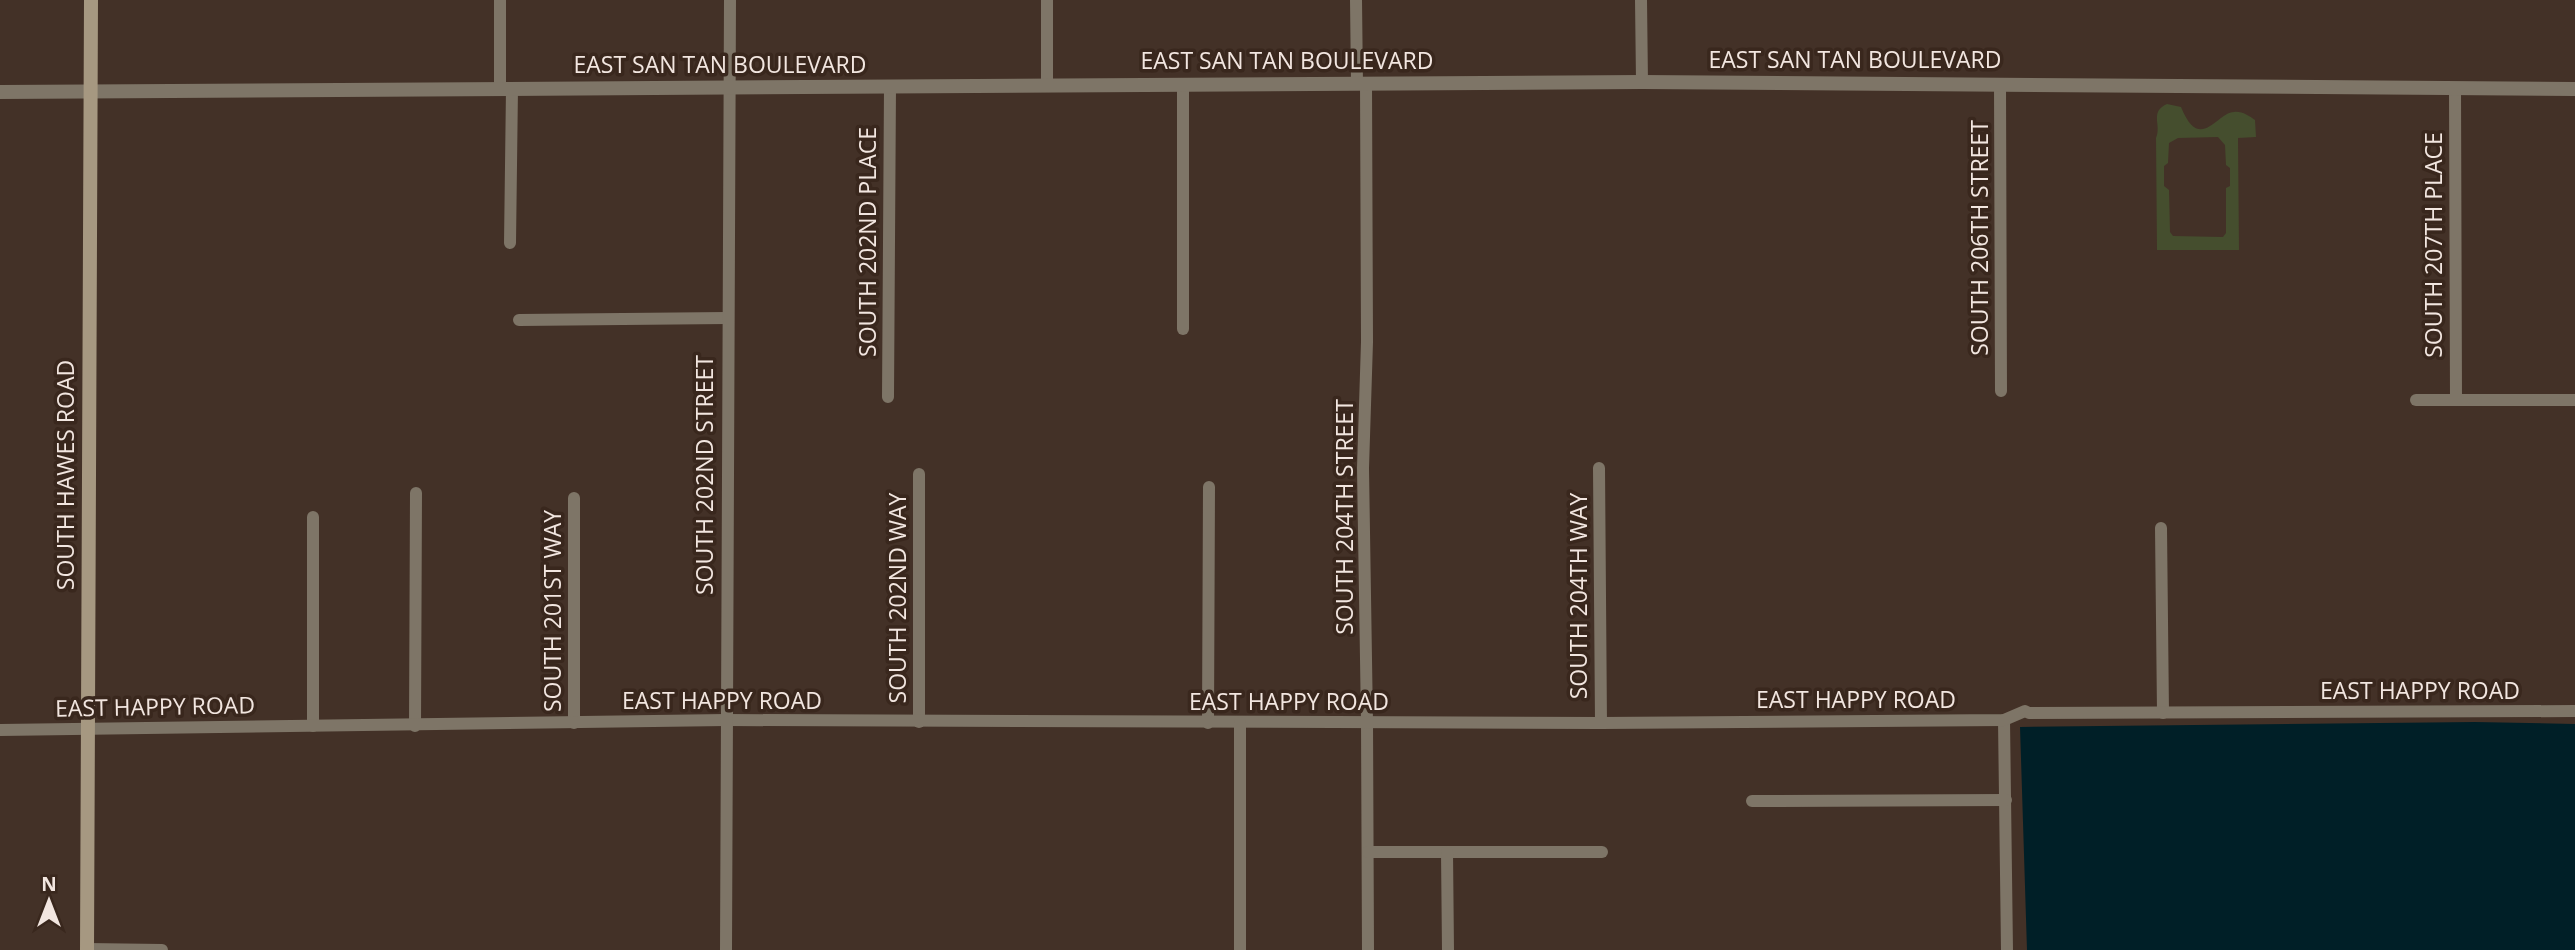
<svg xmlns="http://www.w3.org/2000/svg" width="2575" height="950" font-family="'Open Sans',sans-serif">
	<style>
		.green { fill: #454e2e; fill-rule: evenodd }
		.water { fill: #001f27 }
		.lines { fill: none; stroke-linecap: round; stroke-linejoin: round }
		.minor { stroke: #7e7567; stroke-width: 12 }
		.tertiary { stroke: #7e7567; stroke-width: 14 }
		.secondary { stroke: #a69881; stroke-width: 14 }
		.labels { text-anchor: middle; stroke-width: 7; stroke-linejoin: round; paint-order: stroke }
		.street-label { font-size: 23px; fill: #f2e6e0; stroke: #39271d }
	</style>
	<rect width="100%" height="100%" fill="#433127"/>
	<!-- green -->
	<path class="green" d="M2167,104L2181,107C2200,154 2217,112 2234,112C2242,111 2249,116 2255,120L2256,137L2238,138L2239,250H2157L2156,138C2162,125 2149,112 2167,104ZM2218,137L2225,145L2226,165L2230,168V186L2226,188V233L2223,237L2173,236L2170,232L2169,190L2164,186V166L2168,163L2169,143L2178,138Z"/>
	<!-- water -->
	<path class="water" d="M2475,722L2575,724V950H2027L2020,727Z"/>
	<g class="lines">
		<!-- minor -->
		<g class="minor">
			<path d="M500,0V89"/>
			<path d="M1047,0V86"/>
			<path d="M1356,0L1357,84"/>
			<path d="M1641,0L1642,82"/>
			<path d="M1366,84L1367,342L1363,468L1367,722L1368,950"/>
			<path d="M2000,84L2001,391"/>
			<path d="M1183,85V329"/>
			<path d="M2455,89L2456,400"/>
			<path d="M510,243L512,88"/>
			<path d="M519,320L727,318"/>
			<path d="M888,397L890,87"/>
			<path d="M2416,400H2575"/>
			<path d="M1599,468L1601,723"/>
			<path d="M919,474V722"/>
			<path d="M574,498V723"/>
			<path d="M313,517V726"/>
			<path d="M2161,528L2163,713"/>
			<path d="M2004,720L2007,950"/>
			<path d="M1208,723L1209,487"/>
			<path d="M415,726L416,493"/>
			<path d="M0,730L726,720L1601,723L2004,720L2025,711L2029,713L2575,711"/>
			<path d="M1752,801L2006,800"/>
			<path d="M1368,852H1602"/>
			<path d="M1447,852L1448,950"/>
			<path d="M87,949L162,950"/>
			<path d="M726,950L730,0"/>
			<path d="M1240,950V723"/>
		</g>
		<!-- tertiary -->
		<path class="tertiary" d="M0,92L1642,82L2575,89"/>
		<!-- secondary -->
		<path class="secondary" d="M87,950L91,0"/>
	</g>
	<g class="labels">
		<!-- street labels -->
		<g class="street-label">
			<text x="1855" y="68">EAST SAN TAN BOULEVARD</text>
			<text x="1287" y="69">EAST SAN TAN BOULEVARD</text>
			<text x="720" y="73">EAST SAN TAN BOULEVARD</text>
			<text transform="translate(1980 238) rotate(-90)" y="8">SOUTH 206TH STREET</text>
			<text transform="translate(868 242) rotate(-90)" y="8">SOUTH 202ND PLACE</text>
			<text transform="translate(2434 245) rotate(-90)" y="8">SOUTH 207TH PLACE</text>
			<text transform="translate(66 475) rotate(-90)" y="8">SOUTH HAWES ROAD</text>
			<text transform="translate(705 475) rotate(-90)" y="8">SOUTH 202ND STREET</text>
			<text transform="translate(1345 517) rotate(-90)" y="8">SOUTH 204TH STREET</text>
			<text transform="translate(1579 596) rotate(-90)" y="8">SOUTH 204TH WAY</text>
			<text transform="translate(898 598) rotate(-90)" y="8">SOUTH 202ND WAY</text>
			<text transform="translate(553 611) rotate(-90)" y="8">SOUTH 201ST WAY</text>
			<text x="2420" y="699">EAST HAPPY ROAD</text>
			<text x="1856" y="708">EAST HAPPY ROAD</text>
			<text x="722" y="709">EAST HAPPY ROAD</text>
			<text x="1289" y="710">EAST HAPPY ROAD</text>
			<text transform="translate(155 707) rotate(-1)" y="8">EAST HAPPY ROAD</text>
		</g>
	</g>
	<!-- north arrow -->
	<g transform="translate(49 901)" stroke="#39271d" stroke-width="5" paint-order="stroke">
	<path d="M0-5L12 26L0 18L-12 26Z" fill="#f2e6e0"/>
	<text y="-10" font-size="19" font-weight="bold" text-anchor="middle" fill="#f2e6e0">N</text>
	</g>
</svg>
